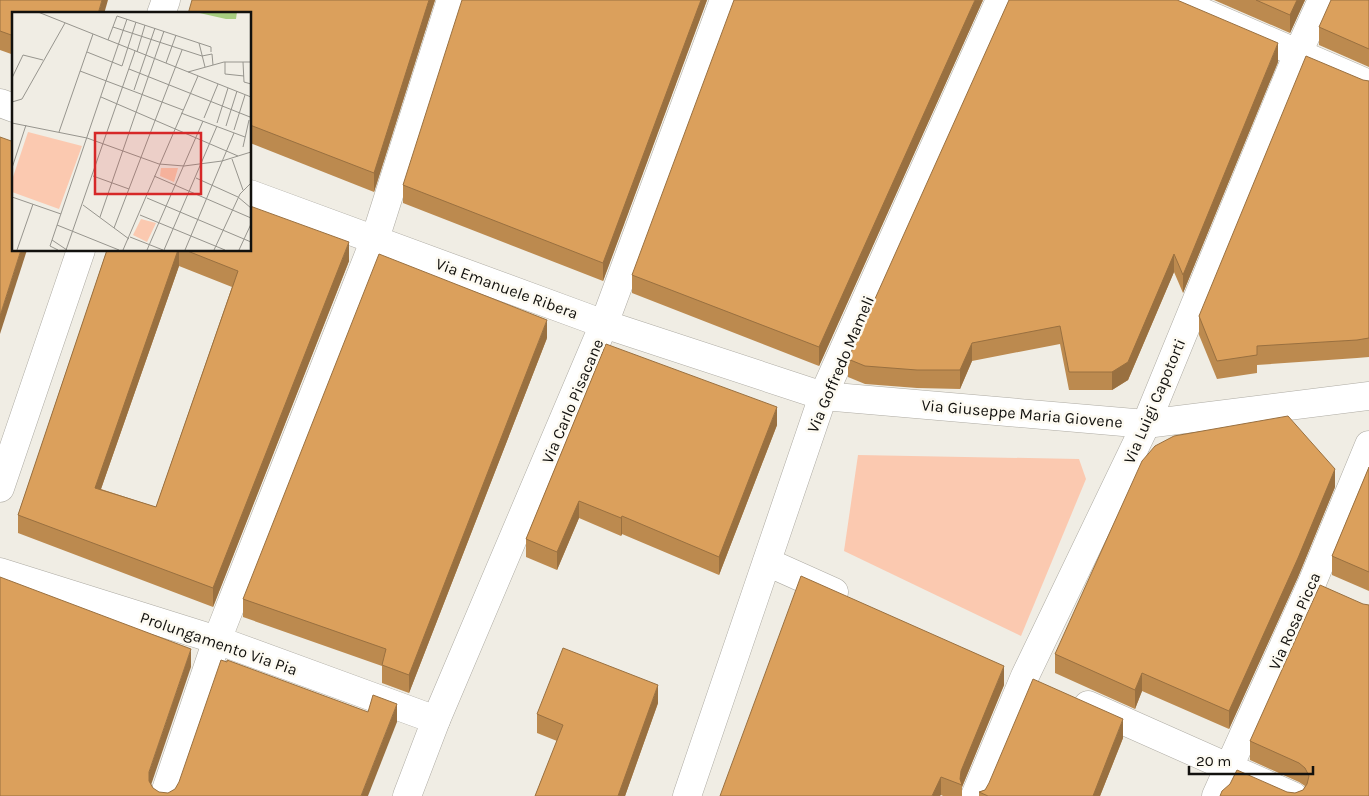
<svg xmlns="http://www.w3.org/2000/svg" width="1369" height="796" font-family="Karla,sans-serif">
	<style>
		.green { fill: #fbc9b0 }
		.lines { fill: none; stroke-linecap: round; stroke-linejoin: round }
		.minor-casing { stroke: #aeaba3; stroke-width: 29 }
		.minor { stroke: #fff; stroke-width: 28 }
		.wall { fill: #bc8a4f; fill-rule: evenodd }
		.shaded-wall { fill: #997040 }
		.building { fill: #dba05c; stroke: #997040 }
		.labels { text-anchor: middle; stroke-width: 5; stroke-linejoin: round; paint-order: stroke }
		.street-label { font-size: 16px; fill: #12110e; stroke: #fdfaf1 }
		.inset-road { fill: none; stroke: #97958e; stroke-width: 1 }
		.view { fill: #d62828; fill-opacity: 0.15; stroke: #d62828; stroke-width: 2.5 }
		.inset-edge { fill: none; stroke: #12110e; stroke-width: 2.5 }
	</style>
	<rect width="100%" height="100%" fill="#f0ede4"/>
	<!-- green -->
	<path class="green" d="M858,455L1079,459L1086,479L1021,636L844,551Z"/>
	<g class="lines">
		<!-- minor casing -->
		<g class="minor-casing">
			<g id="minor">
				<path d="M1174,0L1369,84"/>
				<path d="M161,14L166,0"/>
				<path d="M0,103L14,108"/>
				<path d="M250,194L604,324L823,396L1146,424L1369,396"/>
				<path d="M0,488L81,250"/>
				<path d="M767,562L834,592"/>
				<path d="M0,572L217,640L436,720"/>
				<path d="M1088,705L1293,796"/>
				<path d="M164,796L217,640L375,239L451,0"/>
				<path d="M407,796L436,720L604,324L724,0"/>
				<path d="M687,796L823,396L1000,0"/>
				<path d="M975,796L1025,676L1146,424L1298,53L1322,0"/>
				<path d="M1216,796L1312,583L1369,445"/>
			</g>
		</g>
		<!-- minor -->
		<use href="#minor" class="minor"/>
	</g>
	<!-- wall -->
	<g class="wall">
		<path d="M0,0L14,14V55L0,50Z"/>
		<path d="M435,0L374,192L250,143V14Z"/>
		<path d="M707,0L603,281L403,203V185Z"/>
		<path d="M983,0L819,366L632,293V275Z"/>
		<path d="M1214,0H1305L1290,33Z"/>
		<path d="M1369,0V67L1319,45V27Z"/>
		<path d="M1278,62L1183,293L1174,272L1128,380L1112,390H1069L1060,344L972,361L960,389L917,388L865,384L848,377V359Z"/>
		<path d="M1363,80L1369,81V357L1357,358L1257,365V373L1217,379L1199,335V316Z"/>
		<path d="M107,250H250L349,261L213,607L18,533V515ZM179,266L232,287L156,507L101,489Z"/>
		<path d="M547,338L409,693L382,683V666L243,617V599Z"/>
		<path d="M606,344L777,425L719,575L622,534L621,536L579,518L557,570L526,557V539Z"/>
		<path d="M1369,467V591L1332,575V556Z"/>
		<path d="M1335,487L1298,577L1229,729L1142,691L1135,709L1055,673V654Z"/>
		<path d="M1363,604L1369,796H1220L1287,792L1295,793L1303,790L1305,786L1299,782L1250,760V741Z"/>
		<path d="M1004,685L962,787V796H943L941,795L720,796Z"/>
		<path d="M658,703L625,796H535L557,741L537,733V714Z"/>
		<path d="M1123,738L1100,796H979V792Z"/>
	</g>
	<!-- shaded-wall -->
	<g class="shaded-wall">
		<path d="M102,0H108L104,14H98Z"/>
		<path d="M429,0H435L374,192V173Z"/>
		<path d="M701,0H707L603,281V263Z"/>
		<path d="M975,0H983L819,366V347Z"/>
		<path d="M1297,0H1305L1290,33V15Z"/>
		<path d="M1278,43V62L1183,293V275Z"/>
		<path d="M349,242V261L213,607V588Z"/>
		<path d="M21,250H27L0,334V316Z"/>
		<path d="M178,250H179V266L95,506V488Z"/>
		<path d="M1174,254V272L1128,380L1112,390V372Z"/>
		<path d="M547,320V338L409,693V675Z"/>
		<path d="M972,343V361L960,389V370Z"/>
		<path d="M777,407V425L719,575V557Z"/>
		<path d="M1335,469V487L1298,577L1229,729V711Z"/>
		<path d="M579,501V518L557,570V552Z"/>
		<path d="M622,516V534L621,536V518Z"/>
		<path d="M191,649V667L149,791V772Z"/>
		<path d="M1004,666V685L962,787L960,779L961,771Z"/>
		<path d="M1142,673V691L1135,709V690Z"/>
		<path d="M658,685V703L625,796H618Z"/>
		<path d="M397,704V722L368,796H361Z"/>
		<path d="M1123,719V738L1100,796H1093Z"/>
		<path d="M941,777V795L940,796H932Z"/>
	</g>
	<!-- building -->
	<g class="building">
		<path d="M0,0H102L98,14H14V36L0,31Z"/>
		<path d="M192,0H429L374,173L250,125V14H188Z"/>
		<path d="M462,0H701L603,263L403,185Z"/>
		<path d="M734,0H975L819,347L632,275Z"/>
		<path d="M1009,0H1177L1278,43L1183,275L1174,254L1128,362L1112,372H1069L1060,326L972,343L960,370H917L865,366L848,359Z"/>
		<path d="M1256,0H1297L1290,15Z"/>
		<path d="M1331,0H1369V49L1319,27Z"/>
		<path d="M1306,56L1363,80L1369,81V338L1357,340L1257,346V355L1217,361L1199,316Z"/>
		<path d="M0,137L14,142V250H21L0,316Z"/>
		<path d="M250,206L349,242L213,588L18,515L107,250H178L95,488L156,507L238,271L185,250H250Z"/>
		<path d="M379,254L547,320L409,675L382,665L386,649L243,599Z"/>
		<path d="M606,344L777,407L719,557L622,516L621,518L579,501L557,552L526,539Z"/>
		<path d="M1288,416L1335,469L1298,558L1229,711L1142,673L1135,690L1055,654L1142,461L1155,446L1174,436Z"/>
		<path d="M1369,467V572L1332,556Z"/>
		<path d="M801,576L1004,666L961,771L960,779L962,785L941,777L932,796H720Z"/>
		<path d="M0,577L191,649L149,772V781L153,788L159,792L168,793L175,789L179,782L221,660L227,662V660L368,712L373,695L397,704L361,796H0Z"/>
		<path d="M1320,585L1363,604L1369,605V796H1220L1222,791L1230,784L1237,770L1287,792L1295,793L1303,790L1307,784L1309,776L1305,768L1299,763L1250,741Z"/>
		<path d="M563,648L658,685L618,796H535L563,725L537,714Z"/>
		<path d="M1033,679L1123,719L1093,796H988L979,792L985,790L989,783Z"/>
	</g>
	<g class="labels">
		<!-- street labels -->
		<g class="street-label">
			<text transform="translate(507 288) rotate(20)" y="6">Via Emanuele Ribera</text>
			<text transform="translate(840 364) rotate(-67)" y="6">Via Goffredo Mameli</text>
			<text transform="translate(572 401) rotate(-67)" y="6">Via Carlo Pisacane</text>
			<text transform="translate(1154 401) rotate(-67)" y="6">Via Luigi Capotorti</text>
			<text transform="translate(1022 413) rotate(5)" y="6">Via Giuseppe Maria Giovene</text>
			<text transform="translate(1294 621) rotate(-66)" y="6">Via Rosa Picca</text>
			<text transform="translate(219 643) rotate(19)" y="6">Prolungamento Via Pia</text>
		</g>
	</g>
	<!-- overview -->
	<g transform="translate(12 12)">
		<rect width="239" height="239" fill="#f0ede4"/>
		<path d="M16,120L70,134L47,197L0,180V168ZM149,156H166L162,170L148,164ZM129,207L144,211L135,230L121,223Z" fill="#fbc9b0"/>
		<path d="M183,0H225L224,7H214Z" fill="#a7cd80"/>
		<path class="inset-road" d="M26,0L239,85M101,15L190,44L200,42L201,53M96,28L105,4L199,35V40M187,31L193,55M75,40L110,54L124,10M125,40L133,13M213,50V62L232,64M231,50L232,70L239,72M154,51L164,23M117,57L238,105L239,102M68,59L171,98M176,60L212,50H239M0,66L11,43L31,48M122,78L143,16M89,85L226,144M0,90L10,87L53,11M169,101L233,125M192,106L206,72M0,111L75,126L147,152L172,154L210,149L239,140M205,111L216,76M214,114L225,79M222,118L233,83M47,120L81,22M231,135L237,108M220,147L231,178M0,156L14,113M81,164L117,177M142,164L239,206M184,166L226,185L239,196M0,185L49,202M135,186L239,230M71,193L117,227M128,203L213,238M88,205L152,19M45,213L107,238M102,216L170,38M118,225L151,238M40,228L55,238M5,238L21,192M46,238L38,234L115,7M54,238L123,39M111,238L186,64M135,238L191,109M152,238L205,114M173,238L222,121M202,238L228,182L239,171M227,238L239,212"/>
		<path class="view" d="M83,121H189V182H83Z"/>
		<rect width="239" height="239" class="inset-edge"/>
	</g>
	<!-- scale -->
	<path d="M1189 766v8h124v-8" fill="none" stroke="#12110e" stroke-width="2.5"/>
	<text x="1196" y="766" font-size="15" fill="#12110e" stroke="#fdfaf1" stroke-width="4" paint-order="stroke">20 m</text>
</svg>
